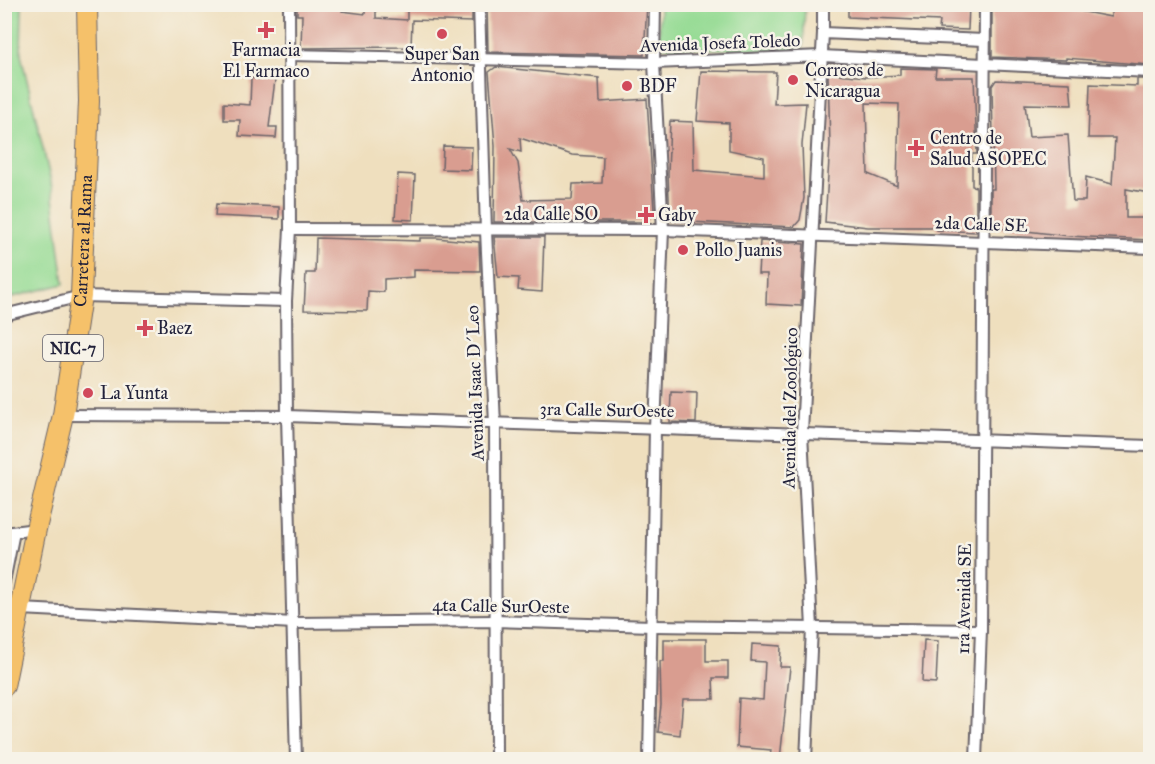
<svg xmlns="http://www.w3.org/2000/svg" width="1155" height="764" font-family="'IM FELL Great Primer',serif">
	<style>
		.green { fill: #96db94; stroke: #5c7e68; stroke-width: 1.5 }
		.building { fill: #d99d90; fill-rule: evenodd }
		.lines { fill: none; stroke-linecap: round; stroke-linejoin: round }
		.street-casing { stroke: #6a6469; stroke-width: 14 }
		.highway-casing { stroke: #6a6469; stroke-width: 22 }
		.street { stroke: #fff; stroke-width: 10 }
		.highway { stroke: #f5c16b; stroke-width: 20 }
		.poi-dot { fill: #d1495b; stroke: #f7f3e8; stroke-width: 2 }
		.labels { text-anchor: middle; stroke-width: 5; stroke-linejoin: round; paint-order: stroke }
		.shield { fill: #f7f3e8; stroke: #62616f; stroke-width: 1.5 }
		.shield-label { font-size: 16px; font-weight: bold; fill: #22223b }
		.street-label { font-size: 18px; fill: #22223b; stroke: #f7f3e8 }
		.poi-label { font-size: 18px; fill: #22223b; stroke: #f7f3e8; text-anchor: start }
	</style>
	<rect width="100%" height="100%" fill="#f7f3e8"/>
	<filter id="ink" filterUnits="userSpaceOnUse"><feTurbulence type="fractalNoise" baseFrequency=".0167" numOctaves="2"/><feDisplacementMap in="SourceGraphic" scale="12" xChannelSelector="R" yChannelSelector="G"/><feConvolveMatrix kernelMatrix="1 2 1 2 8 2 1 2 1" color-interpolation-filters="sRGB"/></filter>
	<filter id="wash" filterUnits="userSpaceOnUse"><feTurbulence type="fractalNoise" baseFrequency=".008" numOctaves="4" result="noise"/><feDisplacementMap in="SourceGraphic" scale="24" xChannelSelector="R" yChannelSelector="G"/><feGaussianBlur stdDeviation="1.35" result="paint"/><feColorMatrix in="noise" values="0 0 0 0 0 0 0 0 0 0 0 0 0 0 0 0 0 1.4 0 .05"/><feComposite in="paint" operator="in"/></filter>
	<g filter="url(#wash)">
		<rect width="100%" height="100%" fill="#efdfbe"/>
		<!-- green -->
		<g class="green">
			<path d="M5,4L22,5L21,55L51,182L64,284L5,299Z"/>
			<path d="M660,5H805L803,52L659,47Z"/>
		</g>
		<g id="blocks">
			<!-- building -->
			<g class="building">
				<path d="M297,4H343L342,11L365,14V6L376,5V18L407,20V4H472V22L412,20L411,47L301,48L302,15H297Z"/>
				<path d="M487,4H647L644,55L488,52Z"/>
				<path d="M848,4H969L968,30L939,29L940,21L848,17Z"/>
				<path d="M992,4L1064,8L1111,17V4H1150V65L1066,58V60L992,57Z"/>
				<path d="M496,67L599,78L600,102L647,99L654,211L646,222H494L495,146L489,72ZM520,138L572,155L603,157L602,183L573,184L572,199L523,200L518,163L510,149L521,152Z"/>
				<path d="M900,68L936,69L935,77H974L977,154H972V186L976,187V232L936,230V227H868L825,222L830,144L828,73L866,77L900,75ZM866,103L899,104L897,186L868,174Z"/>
				<path d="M701,71L776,72L774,104L806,103L802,145L804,198L800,220L794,227L670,221L668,174L670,121L693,122L694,170L764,176V157L729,150V123L697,121Z"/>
				<path d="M251,78L275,80L269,127H277L276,138L239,136L240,120H224V103L250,105Z"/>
				<path d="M1137,79H1150V193L1126,189V218H1150V240L1069,236L991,227V189H994L992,86L996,80L1070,83L1072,105L1025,104L1029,137L1068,135L1073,201H1085L1086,177L1112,184L1115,138H1088L1090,84L1137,86Z"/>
				<path d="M443,146L472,147L471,170L442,169Z"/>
				<path d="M398,174L415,175L413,220L395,219Z"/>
				<path d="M216,204L279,207V219L215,216Z"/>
				<path d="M494,237H544L542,292L518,290L519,278L498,277Z"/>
				<path d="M316,238L420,241V238H436L479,242L480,271L414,270V277L384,279V292L368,291L367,311L304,310L306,273H315Z"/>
				<path d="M760,241L804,244L801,306L766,304L767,274H758Z"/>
				<path d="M671,392L697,393L696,423L670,422Z"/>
				<path d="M664,639H706V661H728V678H713L714,699H683L680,735L658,732L661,705L660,661H664Z"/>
				<path d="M924,640L938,641L936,683L922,682Z"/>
				<path d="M752,644L781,646L780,667H790L780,759H770L771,750L737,747L739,698L763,700L765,662L751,661Z"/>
			</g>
		</g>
	</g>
	<g filter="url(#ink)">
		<use href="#blocks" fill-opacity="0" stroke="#6a6469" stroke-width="1.5"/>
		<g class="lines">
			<!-- street casing -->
			<g class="street-casing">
				<g id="street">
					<path d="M289,4L290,229L286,301L287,416L296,760"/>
					<path d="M479,4L486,231L495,424L496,760"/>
					<path d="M823,33V4"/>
					<path d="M290,55L654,63L822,56L1150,72"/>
					<path d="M290,229L663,230L1150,248"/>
					<path d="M4,315L81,296L286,301"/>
					<path d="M63,415L287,416L1150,446"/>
					<path d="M4,533L36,529"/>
					<path d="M4,582L14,532"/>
					<path d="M21,609L294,623L495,621L652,626L981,630"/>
					<path d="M649,760L655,428L663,230L654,63L655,4"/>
					<path d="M806,760L812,628L802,433L823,33L984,40"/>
					<path d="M976,760L981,630L985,4"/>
				</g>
			</g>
			<!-- highway casing -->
			<g class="highway-casing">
				<g id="highway">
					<path id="s1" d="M4,686L36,529L63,415L81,296L89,101L87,4"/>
				</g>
			</g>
			<!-- street -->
			<use href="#street" class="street"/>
			<!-- highway -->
			<use href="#highway" class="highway"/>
		</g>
	</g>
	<!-- markers -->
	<g class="poi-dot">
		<path d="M263 21h6v6h6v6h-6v6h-6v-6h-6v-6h6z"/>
		<circle cx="442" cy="34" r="6"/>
		<circle cx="793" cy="80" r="6"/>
		<circle cx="627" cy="86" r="6"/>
		<path d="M913 139h6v6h6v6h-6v6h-6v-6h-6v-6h6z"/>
		<path d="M643 206h6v6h6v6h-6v6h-6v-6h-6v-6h6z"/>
		<circle cx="683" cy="250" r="6"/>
		<path d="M142 319h6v6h6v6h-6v6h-6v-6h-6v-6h6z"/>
		<circle cx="88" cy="393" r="6"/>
	</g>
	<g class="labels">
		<!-- shield labels -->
		<rect class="shield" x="43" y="335" width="60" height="26" rx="4.5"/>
		<g class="shield-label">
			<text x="73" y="354">NIC-7</text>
		</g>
		<!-- street labels -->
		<g class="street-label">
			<text transform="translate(720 43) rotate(-2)" y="6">Avenida Josefa Toledo</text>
			<text x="551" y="220">2da Calle SO</text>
			<text transform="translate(981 224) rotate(2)" y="6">2da Calle SE</text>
			<text dy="6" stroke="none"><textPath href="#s1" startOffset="453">Carretera al Rama</textPath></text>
			<text transform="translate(475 383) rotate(-92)" y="6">Avenida Isaac D´Leo</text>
			<text transform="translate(790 408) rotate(-89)" y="6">Avenida del Zoológico</text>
			<text transform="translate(607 410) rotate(1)" y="6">3ra Calle SurOeste</text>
			<text transform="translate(964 599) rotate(-89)" y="6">1ra Avenida SE</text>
			<text transform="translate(501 606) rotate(1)" y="6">4ta Calle SurOeste</text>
		</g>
		<!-- poi labels -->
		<g class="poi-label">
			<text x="266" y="56" text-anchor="middle">Farmacia<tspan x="266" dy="21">El Farmaco</tspan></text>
			<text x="442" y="60" text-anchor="middle">Super San<tspan x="442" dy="21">Antonio</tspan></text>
			<text x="805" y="76">Correos de<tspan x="805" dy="21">Nicaragua</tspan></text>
			<text x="639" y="92">BDF</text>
			<text x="930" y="144">Centro de<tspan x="930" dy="21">Salud ASOPEC</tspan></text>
			<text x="658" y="221">Gaby</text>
			<text x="695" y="256">Pollo Juanis</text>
			<text x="157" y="334">Baez</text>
			<text x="100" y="399">La Yunta</text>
		</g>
	</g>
	<!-- margin -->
	<rect width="1155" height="764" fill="none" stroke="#f7f3e8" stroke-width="24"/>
</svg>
